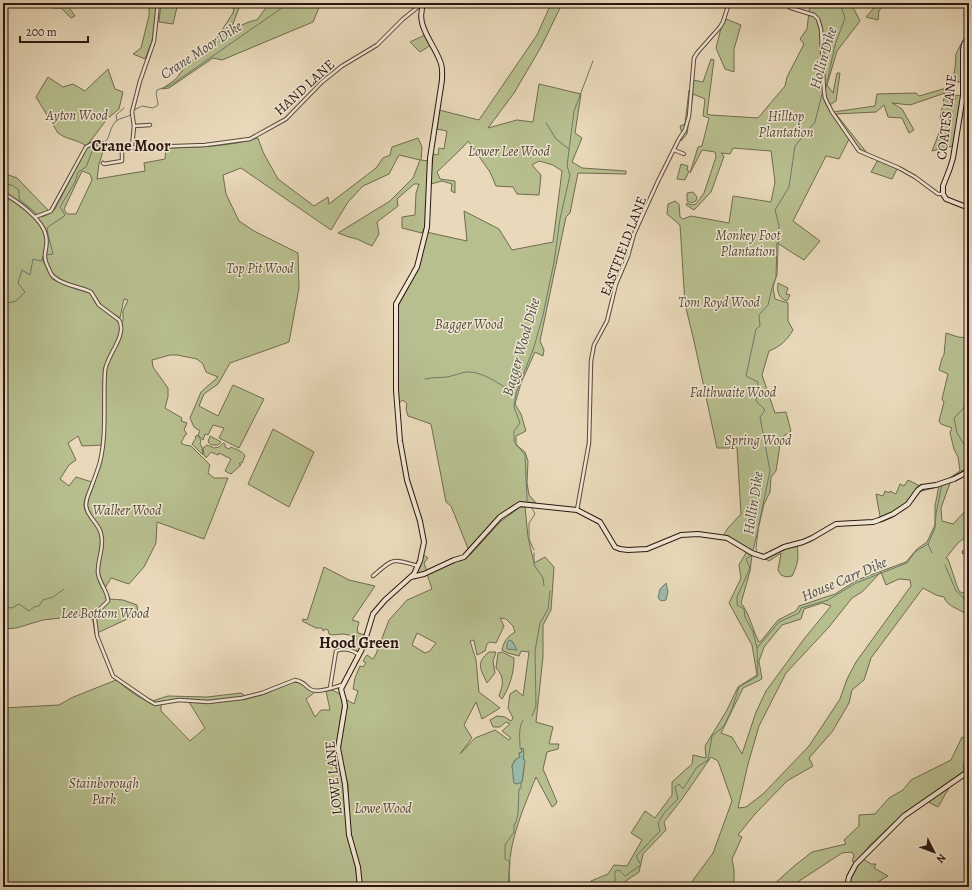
<svg xmlns="http://www.w3.org/2000/svg" width="972" height="890" font-family="Alegreya,serif">
	<style>
		.green { fill: #b8bf8f; stroke: #706b50; fill-rule: evenodd }
		.water { fill: #9ba; stroke: #6c796d }
		.lines { fill: none; stroke-linecap: round; stroke-linejoin: round }
		.stream { stroke: #6c796d; stroke-width: 1 }
		.street-casing { stroke: #59483b; stroke-width: 4.5 }
		.secondary-casing { stroke: #291711; stroke-width: 6 }
		.street { stroke: #f1e6d2; stroke-width: 2.5 }
		.secondary { stroke: #f1e6d2; stroke-width: 4 }
		.labels { text-anchor: middle; stroke-width: 3; stroke-linejoin: round; paint-order: stroke }
		.street-label { font-size: 14px; fill: #291711; stroke: #f1e6d2 }
		.park-label { font-size: 14px; font-style: italic; fill: #544937; stroke: #f1e6d2 }
		.water-label { font-size: 15px; font-style: italic; fill: #505047; stroke: #f1e6d2 }
		.quarter-label { font-size: 16px; font-weight: bold; fill: #291711; stroke: #f1e6d2 }
	</style>
	<rect width="100%" height="100%" fill="#e9d9ba"/>
	<filter id="stains"><feTurbulence type="fractalNoise" baseFrequency=".005" numOctaves="4"/><feColorMatrix values="0 0 0 0 .2 0 0 0 0 .09 0 0 0 0 .02 0 0 0 .5 -.17"/></filter>
	<radialGradient id="worn" r=".72"><stop offset=".6" stop-color="#630" stop-opacity="0"/><stop offset="1" stop-color="#630" stop-opacity=".3"/></radialGradient>
	<!-- green -->
	<g class="green">
		<path d="M48,3L54,4L66,3L75,16L71,18L61,8H52Z"/>
		<path d="M149,3H157L152,41L145,59L133,54L141,48L149,16Z"/>
		<path d="M161,3H178L173,24L159,22Z"/>
		<path d="M235,3H246L239,8L231,29C241,27 247,21 257,20L265,9L273,3H321L313,22L222,60L213,58L169,88L162,89L176,79L188,63L209,50L233,13Z"/>
		<path d="M542,3H595V6L585,4L573,7L561,6L541,47L514,93L488,128L517,120L533,122L539,84L581,94L575,133L582,138L572,162L582,168L626,171V174L578,173L570,213L566,217L540,341L544,350L543,356L535,352L521,383L515,404L521,414L526,431L516,436V445L525,452L528,461L527,483L529,495L536,503L519,502L499,515L469,551L451,506L446,502L431,424L408,416L406,409L407,404L403,400L399,403L397,390L398,306L419,268L426,232L467,241L464,211L499,229L512,250L553,242L562,171L553,165L539,161L532,165L541,175L539,195L517,194L513,187L496,186L490,172L468,141L463,147L437,172L440,179L455,181V193L451,191L452,184L442,181L427,185L425,227L422,233L402,228V217L415,215L416,193L419,184H414L397,199L398,206L377,222L379,234L372,246L357,239L349,237L338,233L390,201L413,178L420,160L399,155L389,174L363,186L348,202L331,230L241,168L223,175L226,194L239,221L254,231L298,253L299,288L289,342L230,363L218,384L204,394L199,406L218,416L233,385L264,399L239,448L219,438L224,428L213,425L208,435L205,434L203,440L198,435L200,431L194,427L190,418L201,392L218,377L206,372L203,364L197,359L177,355H170L152,360L153,367L168,388V397L165,408L182,418L181,421L187,423L184,430L187,434L185,435L181,443L185,445L191,446L210,465L208,473L214,478H228L204,539L157,522L156,543L144,567L129,584L111,578L105,588L110,599L123,600L137,605L138,614L95,634L93,621L88,615L43,620L16,628L3,629V173L17,178L49,211L43,214L42,217L49,214L55,209L86,149C93,143 98,145 105,145L99,164L97,179L145,171L144,163L165,159L166,148C197,147 228,147 258,138L263,152L278,179L314,206L328,197L329,204L376,168L383,158L390,155L392,147L418,138L422,147L421,160L428,161L432,166L433,154L438,155L439,148L444,149L447,131L437,129L439,110L479,120L537,35L550,6ZM82,171L90,174L92,180L76,214H67L64,209ZM43,256L46,258C45,274 64,281 76,286C81,288 87,288 91,291C96,295 96,299 100,303C105,310 114,314 120,318L124,299L128,300L123,311V321L119,323L108,312L96,304L90,293L76,289L52,279L42,259ZM78,436L82,446L104,445L94,485L89,497L87,504L89,511L102,531L103,538L99,565L100,578L105,588L102,589C91,567 103,556 100,534C99,523 84,516 84,505C84,497 90,489 92,482L76,477L69,486L60,479L69,465L76,460L68,443Z"/>
		<path d="M810,3H851L860,21L837,51L827,85L833,93L837,73H840L836,101L828,106L849,139L839,159L826,156L793,221L820,241L804,260L777,243L776,277L773,287L775,299L788,303V321L793,330C787,340 780,347 769,351L762,375L775,413L786,412L791,431L781,438L776,471L771,477L770,492L764,504L753,551L735,542L729,536H723L728,528L741,514L737,448H717L694,341L685,304L680,225L667,214L668,204L675,201L679,204L680,217L683,219L691,216L729,223L733,196L771,202L775,182L771,151L733,148L730,154L721,153L724,156L723,159L711,192L694,210L686,205L687,203L691,205L696,204L704,193L716,157L715,152L702,150L690,173L698,147L702,146L709,118L703,116L705,99L693,94L687,134L681,141L682,134L680,126L685,124L689,90L691,91L693,80L703,82L711,59L714,60L707,114L711,115L758,118L785,86L787,77L804,44L800,39L807,29Z"/>
		<path d="M878,3H885L879,11L878,20L866,17Z"/>
		<path d="M726,19L741,25L734,49V72L725,69L716,48L721,28Z"/>
		<path d="M425,35L431,45L420,52L410,42Z"/>
		<path d="M961,44L962,82H954L950,90L951,98L955,100V95L962,96L953,146L932,151L943,123L940,119L945,93L910,105L892,103L902,109L914,130L909,133L902,118L888,117L884,105L876,112L836,114L867,153C853,148 841,125 833,112L875,106L877,94L916,93L919,96L950,87L955,69L956,54Z"/>
		<path d="M108,69L115,89L123,92L119,109L107,119L89,143L86,146C77,139 67,140 58,133L36,97L48,77L63,87L73,84L85,91Z"/>
		<path d="M878,160L897,169L892,179L871,172Z"/>
		<path d="M681,164L688,166L687,170L689,171L685,180L677,179Z"/>
		<path d="M693,192L697,197L696,201L691,203L687,201V193Z"/>
		<path d="M778,283L788,288L786,294L790,295L787,301C778,298 777,292 778,283Z"/>
		<path d="M946,333L958,337L969,338V417L966,420L969,426V468L961,471L967,474L950,483L941,508L942,521L953,524L969,507V534L957,544L946,558L948,559C952,570 955,581 959,591L962,593L969,591V617C963,609 947,608 944,597L936,595L923,588L871,658L864,680L852,690L849,703L832,732L809,758L813,766L787,781L755,814L738,835L742,837L732,859L734,870V887H688L713,853L732,801L718,761L711,757L682,799L664,822L666,830L643,854L639,872L617,887H594L591,881L608,874L614,865L627,866L642,840L631,833L645,811L655,818L672,795V782L692,764L693,755L706,758L705,746L727,710L738,687L757,675L752,645L729,603L741,578L739,565L747,551L752,555L750,571L741,603C750,614 752,629 759,642L761,641L778,620L796,611L799,606L835,594L857,580L906,562L917,549L927,542L935,525V506L939,485L960,471L958,457L954,449L950,433L952,428L941,424L939,421L944,402L942,399L948,374L939,370L942,358L944,355ZM881,572L886,585L899,579L910,580L911,586L856,662L847,679L840,699L809,746L763,794L746,807L738,808L748,764L759,726L786,673L829,627L852,598L862,592ZM822,603L831,606L804,639L766,691L756,712L742,754L732,737L721,733L743,688L762,679L759,661L764,647L782,625L801,619L804,609Z"/>
		<path d="M273,429L314,452L289,507L248,484Z"/>
		<path d="M197,435L201,440L200,444L202,447L203,455L192,444L196,438L195,437Z"/>
		<path d="M210,436L221,442L218,445H211L208,442Z"/>
		<path d="M223,443L225,444V447L229,449L231,447C235,449 243,451 245,456L242,463H240L239,464L241,465L231,474L225,471L231,459L219,453L218,455L211,452L206,458L204,455L203,448L207,445L214,448L219,447Z"/>
		<path d="M908,480L920,486L921,484L924,485L930,484L934,488L921,491L908,507L891,518L881,522L876,494L883,496L885,491L889,493L890,491L896,494L900,484L904,486Z"/>
		<path d="M520,507H525L528,537L534,563L545,557L554,567L551,610L543,625V657L536,722L553,727L549,744H559L558,749L547,752L543,769L557,802L555,805L552,807L536,777C522,812 505,849 510,887H361L350,833L348,785L340,751V739L346,702L347,700L354,704L358,691L353,689L355,678L360,666L363,667L366,663L363,661L367,655L373,659L376,654L389,620L407,600L432,589L427,574L454,562L463,560L471,554L500,522ZM500,618L506,619L513,626L515,632C507,637 504,641 502,650L508,653L519,656L521,651L529,652L523,696L516,690L510,694L508,708L513,718L511,721L505,717L497,716L490,720L493,727H500L506,722L510,724L502,731L511,738L509,740L495,730L475,738L460,754L472,738L464,725L476,702L482,719L500,708L479,692L476,660L470,641L474,640L477,655L485,651L487,644L490,642L496,643L504,626ZM417,633L436,643L430,651L425,653L412,645ZM522,748L524,769L522,782L513,779L514,775L512,766L515,760L520,757L519,753L522,752Z"/>
		<path d="M797,545C799,558 798,564 792,576L786,577L781,575L778,570L781,553L769,561L764,558L784,548Z"/>
		<path d="M422,554L428,558L424,563L427,571L415,575Z"/>
		<path d="M324,567L349,580L375,586L352,620L359,622L357,630L358,631V633L365,635L362,647L359,652L352,649L356,636L343,634L332,635L329,634L328,630L326,629L323,631L322,628H316L302,621L303,619L307,620Z"/>
		<path d="M489,652H496L493,661L495,673L487,683C481,670 475,663 489,652Z"/>
		<path d="M502,652L514,658C514,673 510,686 502,699L499,696C503,685 505,677 496,668L498,653Z"/>
		<path d="M116,680C128,689 145,705 161,704V711L190,741L205,728L189,702L202,703L200,700L179,699L156,703L152,701L168,696L207,697L241,693L245,696L243,700L265,694L291,682C304,681 305,690 315,692L306,699L315,717L321,710H330L326,691L332,690L340,694L343,703L336,748L344,784L347,836L355,863L358,887H3V708L59,705L71,698Z"/>
		<path d="M962,737L969,741V757L963,764L964,771L903,814L870,845L855,863L852,861L854,856L852,852L842,853L790,887H771L793,867L812,852L846,844L844,840L859,826V815L875,814L889,798L903,790L911,780L951,760Z"/>
		<path d="M950,786L938,807L928,802Z"/>
		<path d="M863,859L871,864H876L874,868L888,876L873,885L874,887H849L852,874Z"/>
	</g>
	<!-- water -->
	<g class="water">
		<path d="M666,583L668,592L666,600L661,601L658,598L660,589Z"/>
		<path d="M509,640L512,641L517,650L507,649V643Z"/>
		<path d="M523,748L524,753L523,759L525,760L522,782L517,784L514,783L512,766L516,759L520,757L519,753L522,752L521,749Z"/>
	</g>
	<g class="lines">
		<!-- stream -->
		<g class="stream">
			<path d="M134,110L142,106L153,108L158,105C158,99 155,95 157,90L171,85L289,3"/>
			<path d="M117,120L116,115L124,108"/>
			<path d="M546,123L556,139L569,149"/>
			<path d="M3,184L12,185L19,190V199L36,213L38,219L46,229"/>
			<path d="M46,255L53,254L47,230L48,227L63,217L65,215L60,207L75,182L78,172L86,167L94,146C113,144 106,132 116,121C120,118 127,117 131,115"/>
			<path d="M3,308L4,304L16,301L25,292L18,283L22,270L30,275L33,259L41,261L44,257"/>
			<path d="M425,379C433,377 440,378 447,377C453,376 460,373 466,372C484,371 499,385 515,393"/>
			<path d="M969,396L963,409L954,418L957,433L969,453"/>
			<path d="M949,479L969,467"/>
			<path d="M529,503L527,500L525,455L514,441V431L520,423L514,407L516,393L534,347L543,315L554,262L560,219L570,175L567,166L574,111L593,61"/>
			<path d="M531,506L535,514L529,523V539L534,550"/>
			<path d="M928,544L932,553"/>
			<path d="M534,553V565L543,578L544,586"/>
			<path d="M754,553L757,550L756,548L759,524L770,471L760,417L765,410L756,401L758,382L746,376L756,329L760,326L759,315L768,305L772,288L777,275L779,225L775,210L789,187L795,146L815,122L822,94L825,92L835,45L845,18L840,3"/>
			<path d="M752,555L746,559L750,568L737,597V605L744,609L745,617L753,632L757,648"/>
			<path d="M945,565L956,591L963,597L965,603L969,608"/>
			<path d="M964,597L969,595"/>
			<path d="M3,607L12,608L19,604L29,611L34,607L39,606L43,600L53,597L64,589"/>
			<path d="M532,716L536,706L535,651L540,623L548,609L550,591"/>
			<path d="M521,749L520,748C520,740 518,727 523,720"/>
			<path d="M608,883H615V871L619,870L625,876L641,865L636,856L660,831L658,823L664,813L678,799L675,787L679,784L683,789L697,767L708,760L712,736L724,726L732,709L739,687L758,676L757,648L779,622L799,613L801,608L828,600L856,583L907,563L915,552L928,544L935,528L936,514L942,484"/>
			<path d="M508,887L510,862L505,859V845L514,832V825L516,822L518,813L519,789L521,788V783"/>
		</g>
		<!-- street casing -->
		<g class="street-casing">
			<g id="street">
				<path d="M782,3L791,8L814,15L818,19L821,29L824,91L825,98L832,112L859,151L899,168L915,177L938,194H943"/>
				<path d="M134,126L150,125"/>
				<path d="M132,147L134,126L132,112L140,81L154,41L158,3"/>
				<path d="M674,150L684,154"/>
				<path d="M103,163L104,164L122,161V148"/>
				<path d="M3,193C17,201 43,219 46,236C49,251 40,252 49,269C50,272 51,275 54,277C64,286 79,286 91,292L99,305L119,320C128,335 106,356 105,371C103,399 107,434 100,462C98,469 95,477 92,485C90,491 86,498 86,505C86,516 99,523 101,534C105,546 97,560 98,573C99,583 108,591 108,601L97,612L95,619L97,636L113,676L148,700L155,704L179,700L208,702L242,698L262,693L295,680C306,682 305,687 312,690C320,693 334,687 342,685"/>
				<path d="M35,217L51,211L86,147L97,141L108,146L122,148L205,145L250,139L286,119L322,82L342,66L377,45L403,19L423,3"/>
				<path d="M577,510L589,443L591,361L594,345L607,321L616,284L628,256L634,234L658,181L679,139L685,130L689,116L694,58L697,53L720,27L723,22L729,3"/>
				<path d="M964,552L969,551"/>
				<path d="M373,576C394,558 391,558 418,566"/>
				<path d="M330,688L336,651C343,647 353,650 359,655"/>
			</g>
		</g>
		<!-- secondary casing -->
		<g class="secondary-casing">
			<g id="secondary">
				<path d="M969,36L964,44L963,50V96L953,158L950,168L943,186V194L946,199L969,208"/>
				<path d="M411,577L424,574L454,560L464,557L500,517L520,504L577,510L600,522L615,547L620,549L628,550L647,549L681,535L698,534L727,538L752,553L764,557L784,547L803,542L812,538L836,524L873,522L879,520L893,514L908,504L918,490L922,487L936,485L954,479L969,471"/>
				<path d="M360,887L358,867L349,835L345,784L338,748L345,706L344,700L341,689L363,647L373,614L385,600L414,574L420,561L424,542L420,521L407,480L400,441L396,390V304L417,267L427,227L430,158L442,80C442,73 443,67 440,61C433,42 414,24 424,3"/>
				<path d="M847,887L849,877L856,864L904,816L969,771"/>
			</g>
		</g>
		<!-- street -->
		<use href="#street" class="street"/>
		<!-- secondary -->
		<use href="#secondary" class="secondary"/>
	</g>
	<g class="labels">
		<!-- street labels -->
		<g class="street-label">
			<text transform="translate(304 87) rotate(-42)" y="5">HAND LANE</text>
			<text transform="translate(946 117) rotate(-83)" y="5">COATES LANE</text>
			<text transform="translate(623 246) rotate(-69)" y="5">EASTFIELD LANE</text>
			<text transform="translate(333 778) rotate(-96)" y="5">LOWE LANE</text>
		</g>
		<!-- park labels -->
		<g class="park-label">
			<text x="77" y="120">Ayton Wood</text>
			<text x="786" y="121">Hilltop<tspan x="786" dy="16">Plantation</tspan></text>
			<text x="509" y="156">Lower Lee Wood</text>
			<text x="748" y="240">Monkey Foot<tspan x="748" dy="16">Plantation</tspan></text>
			<text x="260" y="273">Top Pit Wood</text>
			<text x="719" y="307">Tom Royd Wood</text>
			<text x="469" y="329">Bagger Wood</text>
			<text x="733" y="397">Falthwaite Wood</text>
			<text x="758" y="445">Spring Wood</text>
			<text x="127" y="515">Walker Wood</text>
			<text x="105" y="618">Lee Bottom Wood</text>
			<text x="104" y="788">Stainborough<tspan x="104" dy="16">Park</tspan></text>
			<text x="383" y="813">Lowe Wood</text>
		</g>
		<!-- water labels -->
		<g class="water-label">
			<text transform="translate(201 50) rotate(-33)" y="5">Crane Moor Dike</text>
			<text transform="translate(823 58) rotate(-74)" y="5">Hollin Dike</text>
			<text transform="translate(521 347) rotate(-74)" y="5">Bagger Wood Dike</text>
			<text transform="translate(753 503) rotate(-81)" y="5">Hollin Dike</text>
			<text transform="translate(844 579) rotate(-23)" y="5">House Carr Dike</text>
		</g>
		<!-- quarter labels -->
		<g class="quarter-label">
			<text x="131" y="151">Crane Moor</text>
			<text x="359" y="648">Hood Green</text>
		</g>
	</g>
	<!-- margin -->
	<rect width="972" height="890" fill="none" stroke="#e9d9ba" stroke-width="16"/>
	<rect x="4" y="4" width="964" height="882" fill="none" stroke="#291711" stroke-width="2"/>
	<rect x="8" y="8" width="956" height="874" fill="none" stroke="#291711"/>
	<!-- north arrow -->
	<g transform="translate(934 852) rotate(132)" stroke="#f1e6d2" stroke-width="3" paint-order="stroke">
	<path d="M0-3L7 15L0 10L-7 15Z" fill="#291711"/>
	<text y="-6" font-size="11" font-weight="bold" text-anchor="middle" fill="#291711">N</text>
	</g>
	<!-- scale -->
	<path d="M20 36v6h68v-6" fill="none" stroke="#291711" stroke-width="2"/>
	<text x="26" y="36" font-size="12" fill="#291711" stroke="#f1e6d2" stroke-width="3" paint-order="stroke">200 m</text>
	<rect width="100%" height="100%" filter="url(#stains)"/>
	<rect width="100%" height="100%" fill="url(#worn)"/>
</svg>
